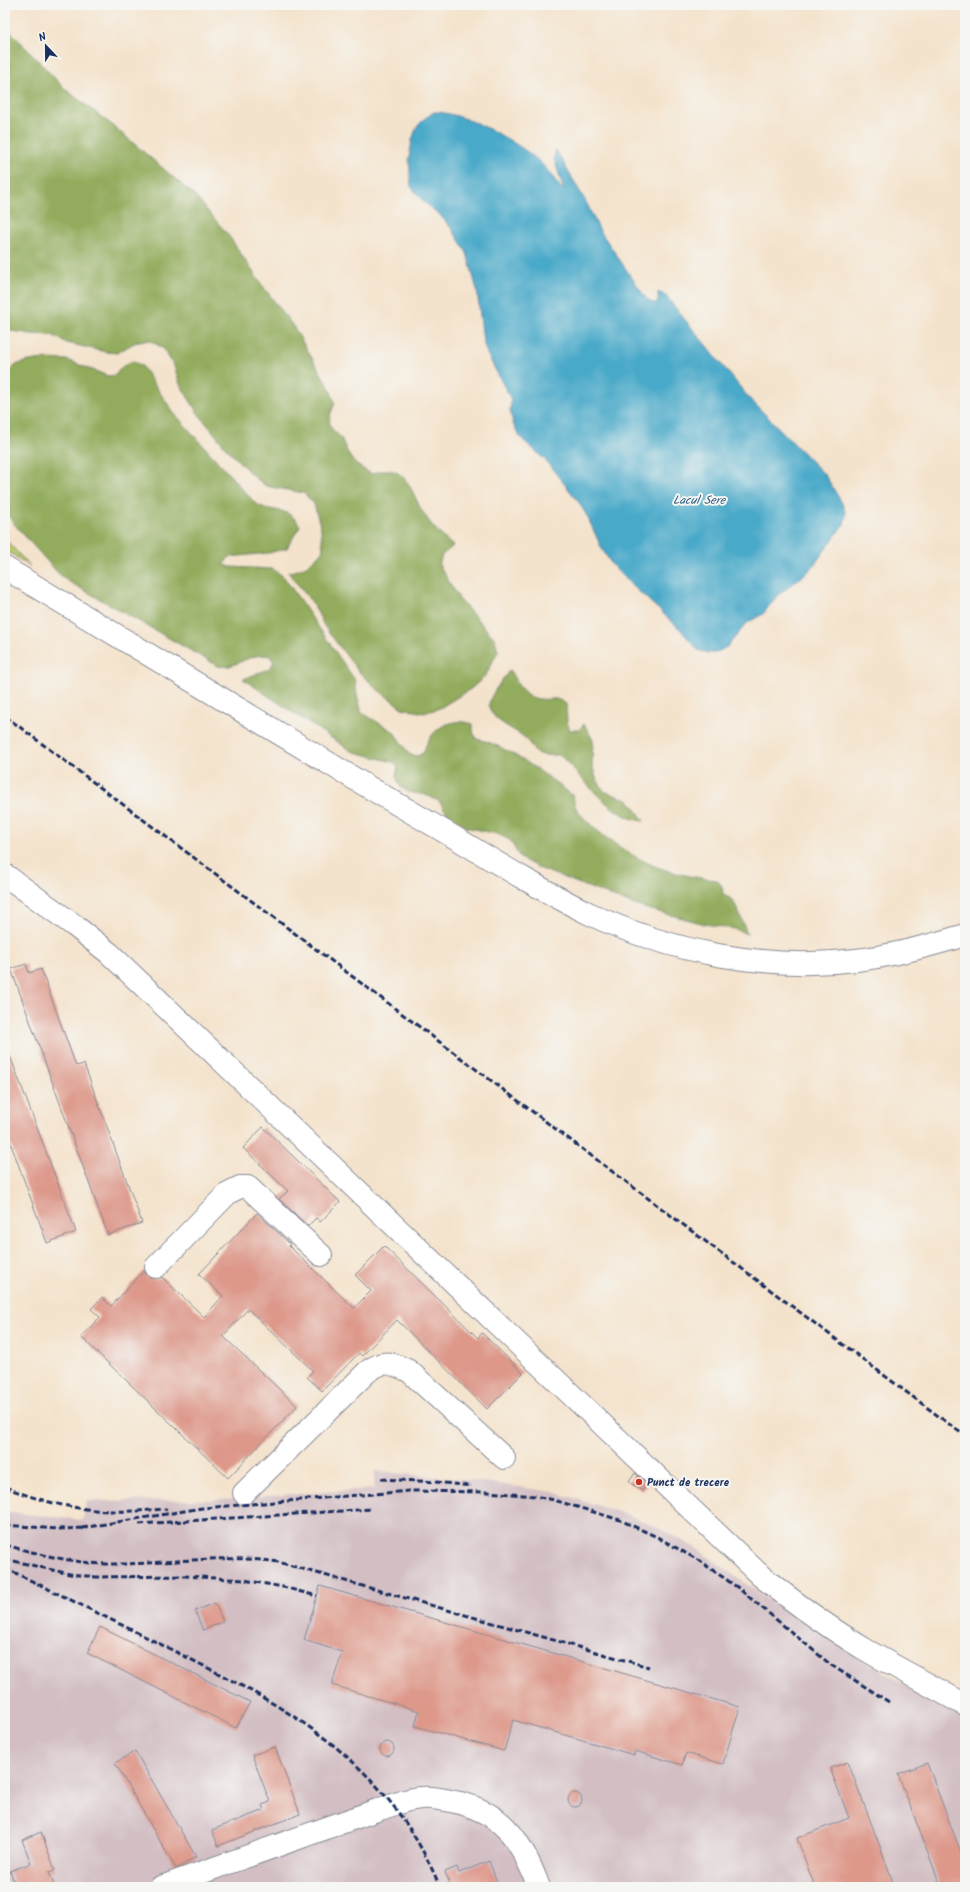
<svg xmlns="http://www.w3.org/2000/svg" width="970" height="1892" font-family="Kalam,sans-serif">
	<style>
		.industrial { fill: #d2bec3 }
		.green { fill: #b8c668; stroke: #6a7a63 }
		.forest { fill: #92ab5c; stroke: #566d5d }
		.water { fill: #4aa9c9; stroke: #326c94 }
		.building { fill: #dd988a }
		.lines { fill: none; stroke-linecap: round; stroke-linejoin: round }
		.minor-casing { stroke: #888995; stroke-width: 24 }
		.major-casing { stroke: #888995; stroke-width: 24 }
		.minor { stroke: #fff; stroke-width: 22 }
		.major { stroke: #fff; stroke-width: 22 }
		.rail { stroke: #1b2f5e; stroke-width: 3; stroke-dasharray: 6 3; stroke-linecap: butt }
		.poi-dot { fill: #c8321e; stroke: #f6f6f2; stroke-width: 1.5 }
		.labels { text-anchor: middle; stroke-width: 4; stroke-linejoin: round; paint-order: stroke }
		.poi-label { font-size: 11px; font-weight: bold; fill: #1b2f5e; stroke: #f6f6f2; text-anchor: start }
		.water-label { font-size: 12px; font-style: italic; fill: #2b5a83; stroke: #f6f6f2 }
	</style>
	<rect width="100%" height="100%" fill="#f6f6f2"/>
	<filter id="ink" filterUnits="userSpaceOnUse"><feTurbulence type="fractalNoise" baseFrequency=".025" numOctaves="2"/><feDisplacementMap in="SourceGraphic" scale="8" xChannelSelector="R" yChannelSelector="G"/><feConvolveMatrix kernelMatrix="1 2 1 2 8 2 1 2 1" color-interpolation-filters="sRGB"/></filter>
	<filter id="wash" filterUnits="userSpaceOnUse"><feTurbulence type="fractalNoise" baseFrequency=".012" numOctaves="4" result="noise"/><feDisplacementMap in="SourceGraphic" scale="16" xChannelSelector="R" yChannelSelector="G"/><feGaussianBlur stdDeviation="0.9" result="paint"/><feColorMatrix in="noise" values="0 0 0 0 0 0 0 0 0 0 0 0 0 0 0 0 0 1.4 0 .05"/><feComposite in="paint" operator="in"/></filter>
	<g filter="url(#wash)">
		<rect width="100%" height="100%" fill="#f4e3cc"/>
		<!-- industrial -->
		<path class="industrial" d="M375,1471L470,1480L554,1492L631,1516L661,1529L696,1548L773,1603L838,1645L965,1720V1887H5V1512L83,1520L86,1501L204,1500L374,1489Z"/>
		<!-- green -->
		<path class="green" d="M5,539L30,566L5,550Z"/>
		<!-- forest -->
		<g class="forest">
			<path d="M5,26L66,90L112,125L193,194L229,236L259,281L293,326L329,387L335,403C332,410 327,419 331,427C333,431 338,434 341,438C351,459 350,463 372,474C380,471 387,468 396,472C410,479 415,499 422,511C430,524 441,536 453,546L442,555L439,565L460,600L495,639L498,651L486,675L472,688L440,708L424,713L402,708L377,689L358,671L324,626L314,605L288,572C304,570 312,563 323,550L321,529L314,504L304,493L266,486L253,476L227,449L197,412L180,384L174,366L163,348L149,340L134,343L117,353L106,352L67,343L52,335L31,334L5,330Z"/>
			<path d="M44,359L67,360L108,376L116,375C120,367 125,364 133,361L142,366L173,412L255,503C273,515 287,504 300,526L287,548L269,553L229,557L224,564L230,567L273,569L284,577L355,680L357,695L362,713L393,731L410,755L418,756L424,752C429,729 451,716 473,724V731L476,739C502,742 552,779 573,796C574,800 574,805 576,808C591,831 637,861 663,869C680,875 699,878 717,880L722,886L723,894C738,899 740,920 748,934L735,929L705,924L640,907L541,869L520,858L510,840L497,834L466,827L447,813L439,801L426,795L408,792L400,786L396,776L398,767L393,762L351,751L243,679L269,669L274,662L270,656C249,651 237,670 218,666L66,580L56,571L15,525L5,511V373C10,372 12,368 16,365C25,361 35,360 44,359Z"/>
			<path d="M510,670C516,682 524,698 540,699C554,701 553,695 566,704L567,722L570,730H579L584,724L593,740L592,765L596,778L604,791L630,801L644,821C613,820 581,776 560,755C554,755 544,756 539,754C532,751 530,742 525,738C514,728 490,721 489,705C489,696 504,677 510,670Z"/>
		</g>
		<!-- water -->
		<path class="water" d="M434,112C463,112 512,139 534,157C546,166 554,180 564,191L554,158L556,150L586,202L600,231L645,297L652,303H658V292L665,295L749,398L825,475L842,503L846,514L844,524L811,569L777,596L763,614L747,623L727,647L715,653H707L698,650L680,629L624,578L612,565L602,549L587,516L578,501L545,460L520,437L513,424L510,410L511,399L487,354L483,341L477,290L467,253L452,229L439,214L427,205L411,187L409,159L412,140L416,128L424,119Z"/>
		<g id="blocks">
			<!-- building -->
			<g class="building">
				<path d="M26,964L29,973L41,969L76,1066L84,1064L142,1223L108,1235L11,969Z"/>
				<path d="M5,1045H6L76,1232L47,1243L5,1128Z"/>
				<path d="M263,1127L340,1202L320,1222L316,1218L308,1226L279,1199L288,1191L243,1148Z"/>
				<path d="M257,1213L290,1244L289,1246L354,1308L371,1291L355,1275L384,1246L478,1338L482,1333L523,1373L487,1409L397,1320L362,1356L359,1353L322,1391L307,1377L313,1371L248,1309L223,1336L297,1406L228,1478L81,1337L100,1317L91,1309L102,1297L111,1306L144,1271L148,1276L153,1279L162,1277L204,1317L223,1296L199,1274Z"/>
				<path d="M635,1473L647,1484L642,1491L629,1482Z"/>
				<path d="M320,1586L740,1707L723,1764L686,1753L682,1765L635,1751L634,1755L513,1720L504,1751L415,1726L419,1711L332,1685L342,1652L304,1640Z"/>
				<path d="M215,1603L223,1622L203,1630L195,1611Z"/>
				<path d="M100,1627L250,1702L236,1728L87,1653Z"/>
				<circle cx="387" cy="1749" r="7"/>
				<path d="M275,1747L300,1814L218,1846L212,1830L264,1810L262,1805L270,1802L252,1755Z"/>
				<path d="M135,1751L196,1857L176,1869L115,1763Z"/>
				<path d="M848,1762L876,1836L895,1887H815L797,1838L849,1818L830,1768Z"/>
				<path d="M927,1763L965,1863V1887H941L898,1774Z"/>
				<circle cx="575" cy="1800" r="7"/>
				<path d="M41,1832L55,1870L49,1872L55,1887H29L26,1881L15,1885L10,1871L31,1863L22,1840Z"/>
				<path d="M489,1861L499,1887H451L445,1872L457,1867L459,1873Z"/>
			</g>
		</g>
	</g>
	<g filter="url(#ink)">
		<use href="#blocks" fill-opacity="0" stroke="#888995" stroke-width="1"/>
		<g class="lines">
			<!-- minor casing -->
			<g class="minor-casing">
				<g id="minor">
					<path d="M5,875L75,926L109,953L761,1576C795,1603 829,1628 866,1650C899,1669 932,1686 965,1705"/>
					<path d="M156,1267L228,1193L240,1187H248L321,1255"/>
					<path d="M244,1493L367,1372C384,1359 391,1363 409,1371L504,1458"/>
					<path d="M161,1887L380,1809C393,1805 407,1799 421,1798C434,1797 447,1800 460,1803C507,1815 523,1845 539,1887"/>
				</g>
			</g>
			<!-- major casing -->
			<g class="major-casing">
				<path id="major" d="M5,568C115,634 225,700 335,767C376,792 418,816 459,840C502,866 545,892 590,914C670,952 767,971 856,960C893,956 929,946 965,935"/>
			</g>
			<!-- minor -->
			<use href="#minor" class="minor"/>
			<!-- major -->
			<use href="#major" class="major"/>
			<!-- rail -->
			<g class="rail">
				<path d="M5,716L965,1436"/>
				<path d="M381,1479L436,1482L471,1486"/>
				<path d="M5,1487C39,1501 75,1510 112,1511C130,1512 149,1510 167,1509"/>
				<path d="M139,1524L372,1509"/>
				<path d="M5,1525L58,1529L87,1528"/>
				<path d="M82,1528L202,1508L409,1491L489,1492L535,1496L554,1500L620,1520L657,1537L698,1560L737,1587L831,1665L889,1702"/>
				<path d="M5,1545C39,1554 72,1563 107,1564C166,1565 218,1553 278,1562L649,1667"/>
				<path d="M5,1559L70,1574L96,1577L186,1576L244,1580L283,1587L317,1596"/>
				<path d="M5,1568C59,1594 114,1621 168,1648C287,1707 386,1758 440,1887"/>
			</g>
		</g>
	</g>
	<!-- markers -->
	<circle class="poi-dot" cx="639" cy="1482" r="4"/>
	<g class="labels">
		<!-- poi labels -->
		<g class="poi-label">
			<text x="647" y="1486">Punct de trecere</text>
		</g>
		<!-- water labels -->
		<g class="water-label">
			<text x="699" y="504">Lacul Sere</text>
		</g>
	</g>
	<!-- margin -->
	<rect width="970" height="1892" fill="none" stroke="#f6f6f2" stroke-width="20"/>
	<!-- north arrow -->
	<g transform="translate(46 46) rotate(338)" stroke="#f6f6f2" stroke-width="3" paint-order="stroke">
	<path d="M0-3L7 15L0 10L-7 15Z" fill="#1b2f5e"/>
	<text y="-6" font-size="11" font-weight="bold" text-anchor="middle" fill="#1b2f5e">N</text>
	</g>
</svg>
